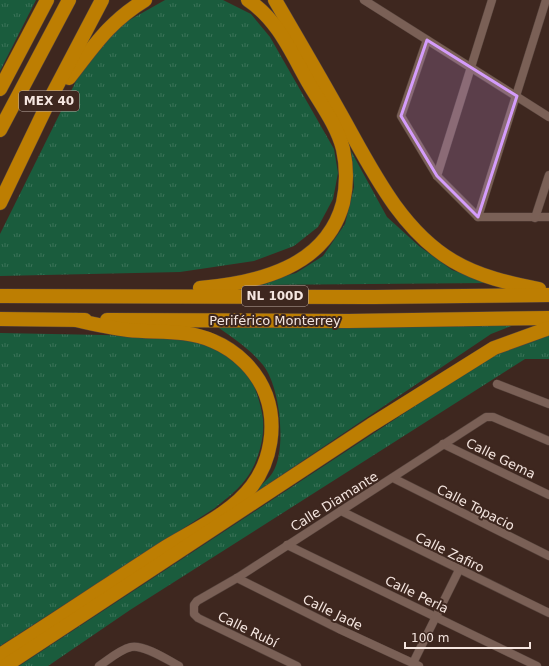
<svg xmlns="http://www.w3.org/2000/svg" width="549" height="666" font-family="'DejaVu Sans',sans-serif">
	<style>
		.grass { fill: url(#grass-tufts) }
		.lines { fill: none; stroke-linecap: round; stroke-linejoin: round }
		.street-casing { stroke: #56433c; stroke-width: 9 }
		.highway-casing { stroke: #56433c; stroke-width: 15 }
		.street { stroke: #7a6056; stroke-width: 8 }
		.highway { stroke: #bd7e02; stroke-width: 14 }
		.marked { fill: #d49cfb; fill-opacity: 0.2; stroke: #d49cfb; stroke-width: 3; stroke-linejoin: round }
		.labels { text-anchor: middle; stroke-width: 4; stroke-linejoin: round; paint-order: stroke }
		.shield { fill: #3e271f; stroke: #beada6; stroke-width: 1 }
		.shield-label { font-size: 12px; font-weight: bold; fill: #f5e6e0 }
		.street-label { font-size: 13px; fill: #f5e6e0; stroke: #3e271f }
	</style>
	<defs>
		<pattern id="grass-tufts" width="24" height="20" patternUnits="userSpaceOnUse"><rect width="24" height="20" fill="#1a5c3d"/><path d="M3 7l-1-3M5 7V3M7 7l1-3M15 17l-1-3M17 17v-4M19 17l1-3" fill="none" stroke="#3c7359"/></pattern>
	</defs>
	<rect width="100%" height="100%" fill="#3e271f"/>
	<!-- grass -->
	<g class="grass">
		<path d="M0,0H36L0,71Z"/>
		<path d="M165,0H223L251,14L270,37L334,149L338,173L333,199L318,227L294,246L254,261L180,272L0,276V234L78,77L98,46L126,22Z"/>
		<path d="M351,151L387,217L419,246L452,270L489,283L254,285L296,273L323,256L345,224L354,187Z"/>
		<path d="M213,324L514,325L491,334L240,503C249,495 267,482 273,472C287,448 280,386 263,365C249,348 232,337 213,324Z"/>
		<path d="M0,333C34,334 69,334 103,335C146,336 193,332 230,356C249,368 258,392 262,413C267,436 257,469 240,486C233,494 223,501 215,508L0,646Z"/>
		<path d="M549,335V359H525L130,610L48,666H19L502,349Z"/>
	</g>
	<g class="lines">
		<!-- street casing -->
		<g class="street-casing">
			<g id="street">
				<path d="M364,0L549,117"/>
				<path d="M427,40L401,116L437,176L478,217H549"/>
				<path d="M437,176L492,0"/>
				<path d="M478,217L546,0"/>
				<path d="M535,218L549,175"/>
				<path d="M497,384L549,404"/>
				<path d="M443,444L549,495"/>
				<path d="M393,478L549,556"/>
				<path d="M341,511L549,613"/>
				<path d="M287,545L537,666"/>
				<path d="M237,578L339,629L419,666"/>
				<path d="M413,663L459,570"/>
				<path d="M99,666C108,660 119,650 131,647C143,644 168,660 179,666"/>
				<path d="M297,666L198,618L194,614V605L197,601L237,578L486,417H493L549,441"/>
			</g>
		</g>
		<!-- highway casing -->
		<g class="highway-casing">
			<g id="highway">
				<path d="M275,0C297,38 319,75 340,113C370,166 399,229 453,261C480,277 509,283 539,289"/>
				<path d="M69,78C94,46 109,22 145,0"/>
				<path d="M0,89L47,0"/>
				<path d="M0,130L69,0"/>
				<path d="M0,203L50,99L102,0"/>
				<path d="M200,288C258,283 326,267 343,203C347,185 347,167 343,149C337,125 320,103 308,82C291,52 278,20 248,0"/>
				<path d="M0,296L374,297L549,295"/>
				<path d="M0,319L85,320"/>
				<path d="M107,320L348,321L549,318"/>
				<path d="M0,655C54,621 107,585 161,550C191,531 230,515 252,486C271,461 277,425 266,395C257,371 237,351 213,341C186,329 157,333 128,330C110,328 93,324 76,320"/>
				<path d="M5,666L371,425L494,348L549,328"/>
			</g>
		</g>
		<!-- street -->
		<use href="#street" class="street"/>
		<!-- highway -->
		<use href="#highway" class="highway"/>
	</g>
	<!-- marked area -->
	<path class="marked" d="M427,40L517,96L478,217L437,176L401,116Z"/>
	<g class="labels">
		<!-- shield labels -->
		<g class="shield">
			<rect x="19" y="91" width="60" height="20" rx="3"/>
			<rect x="242" y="286" width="66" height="20" rx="3"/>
		</g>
		<g class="shield-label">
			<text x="49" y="105">MEX 40</text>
			<text x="275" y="300">NL 100D</text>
		</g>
		<!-- street labels -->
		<g class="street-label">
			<text x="275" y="325">Periférico Monterrey</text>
			<text transform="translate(501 458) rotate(26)" y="5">Calle Gema</text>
			<text transform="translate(334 501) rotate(-32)" y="5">Calle Diamante</text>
			<text transform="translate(476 507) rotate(27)" y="5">Calle Topacio</text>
			<text transform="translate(450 552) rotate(26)" y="5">Calle Zafiro</text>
			<text transform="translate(417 594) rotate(26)" y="5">Calle Perla</text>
			<text transform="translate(333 612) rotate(26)" y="5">Calle Jade</text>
			<text transform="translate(248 629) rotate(26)" y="5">Calle Rubí</text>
		</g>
	</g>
	<!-- scale -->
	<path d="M405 642v6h125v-6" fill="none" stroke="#f5e6e0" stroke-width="2"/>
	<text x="411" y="642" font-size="12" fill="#f5e6e0" stroke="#3e271f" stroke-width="3" paint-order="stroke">100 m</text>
</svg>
